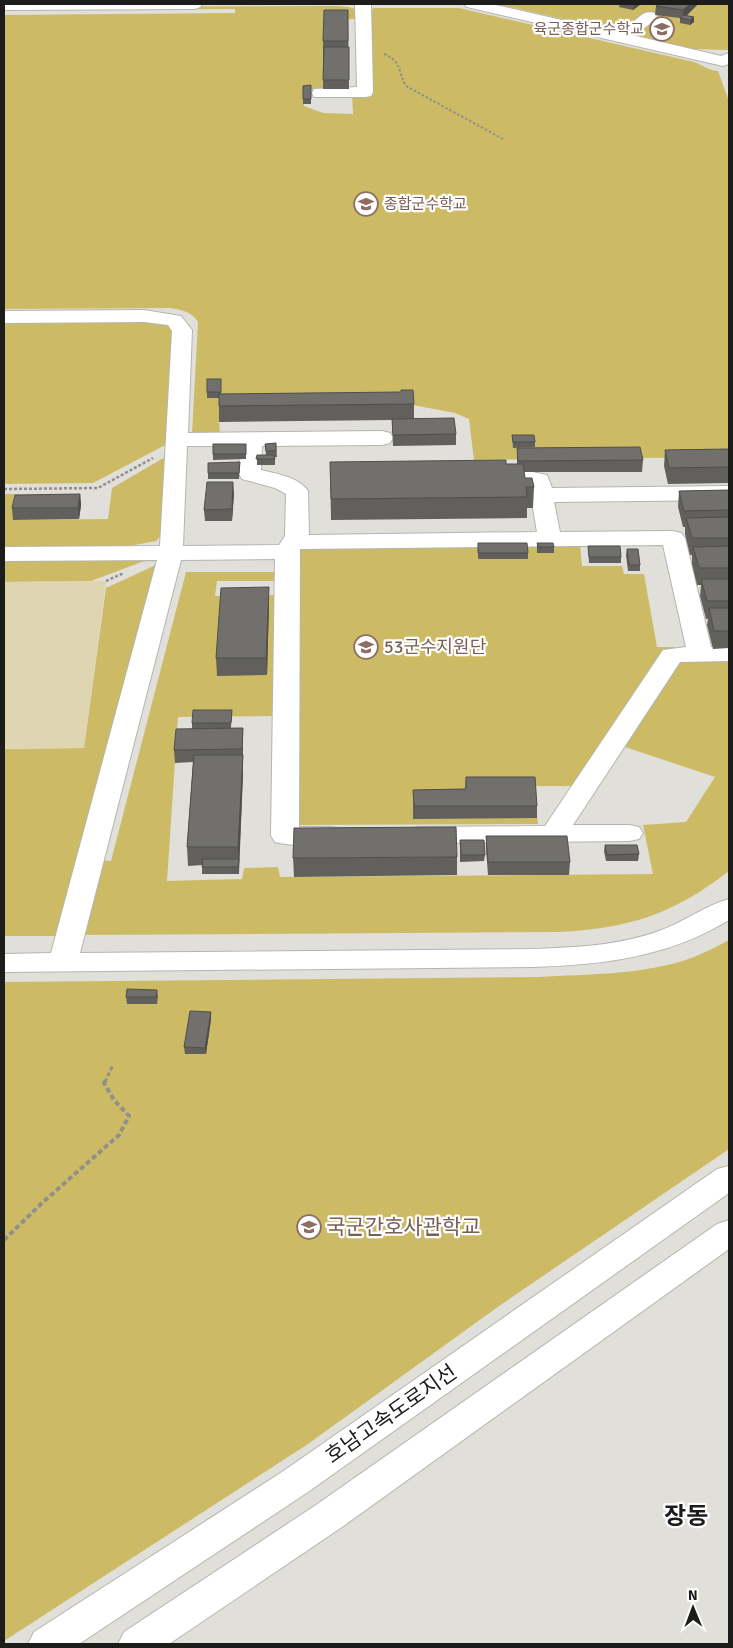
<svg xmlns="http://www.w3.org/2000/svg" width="733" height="1648" font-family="Signika,'Noto Sans KR',sans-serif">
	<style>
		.green { fill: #ccbb64 }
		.sand { fill: #dfd6b1 }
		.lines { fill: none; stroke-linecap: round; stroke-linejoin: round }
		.minor-casing { stroke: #b5b5af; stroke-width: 2 }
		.highway-casing { stroke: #b5b5af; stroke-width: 2 }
		.path-far3 { stroke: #91908c; stroke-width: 2; stroke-dasharray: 2.5 2; stroke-linecap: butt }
		.path-far2 { stroke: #91908c; stroke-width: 2.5; stroke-dasharray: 3 2; stroke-linecap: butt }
		.path-far1 { stroke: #91908c; stroke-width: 3; stroke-dasharray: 4 2.5; stroke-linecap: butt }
		.path { stroke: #91908c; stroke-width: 4; stroke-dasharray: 5 3; stroke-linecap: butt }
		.minor { fill: #fff; fill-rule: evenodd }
		.highway { fill: #fff; fill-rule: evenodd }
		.wall { fill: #61605d }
		.shaded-wall { fill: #4f4e4c }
		.building { fill: #71706c; stroke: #4f4e4c }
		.labels { text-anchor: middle; stroke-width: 4.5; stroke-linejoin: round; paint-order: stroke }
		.far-education-label { font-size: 15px; fill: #785e54; stroke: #fff; text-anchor: end }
		.education-label { font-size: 18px; fill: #785e54; stroke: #fff; text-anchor: start }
		.near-education-label { font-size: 21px; fill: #785e54; stroke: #fff; text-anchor: start }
		.near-street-label { font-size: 21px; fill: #1c1c1a; stroke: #fff }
		.near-quarter-label { font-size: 24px; font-weight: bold; fill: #1c1c1a; stroke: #fff }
	</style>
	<rect width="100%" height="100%" fill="#e0dfda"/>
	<!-- green -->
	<g class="green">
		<path d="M497,4H729V50L693,49Z"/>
		<path d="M337,6L349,7L358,10L359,19H324L348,50L323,89L303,90L304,106L323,113L353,114L352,95L373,94L369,12L374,8H459L694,62C703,65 709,71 718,71L729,101V457L474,460L469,419L455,413L413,405L219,422L220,433L192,434L198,322C191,311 182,310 170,308L4,309V15L235,13V9L4,10V7Z"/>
		<path d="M160,322L168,324L174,331L171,442L93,483L4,484V323Z"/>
		<path d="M167,456L161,535L156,541L129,546L4,548V494H18L14,520L108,519L112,488Z"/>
		<path d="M580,543L582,566H622L624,574H644L657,647H674L584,786H534L538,824L296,825V545Z"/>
		<path d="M147,560L91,581L4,582V561Z"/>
		<path d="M158,564L55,936H4V749L84,748L106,588Z"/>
		<path d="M186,572H279L280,581H217L215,596L280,595V716L178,717L167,881L242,879L244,868L278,867L280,877L653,874L643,825L686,822L715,777L625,747L679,660L729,659V871C672,915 630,928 559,932L78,935L97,860L111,861Z"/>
		<path d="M729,940V1149L499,1306L308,1444L4,1641V982L538,977C589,974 646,975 694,957C706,952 718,946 729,940Z"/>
	</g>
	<!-- sand -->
	<path class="sand" d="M106,581L84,748L4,749V582Z"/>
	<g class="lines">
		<!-- minor casing -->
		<g class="minor-casing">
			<g id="minor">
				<path d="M4,4H203L200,7L195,9L4,10Z"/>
				<path d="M355,4H371L373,92L371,96L365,97H314L312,93L314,89L357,87Z"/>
				<path d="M464,4H491L614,32C621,29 628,26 633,22C641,16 644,10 655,13L657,16C650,25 642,30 632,35L721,56L729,53V64L723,66L467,7Z"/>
				<path d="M144,310L181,316L192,330L188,433L382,431L390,433L393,438L390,443L382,445L262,446L261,470C277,474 299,477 308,491L309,535L537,532L529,485L481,475L478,470L481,465L489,463L547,475L552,488L729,486V500L554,502L560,532L673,531L681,533L685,538L711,647H729V661L680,662L573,825H629L639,827L643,833L639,839L629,841L419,843L409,841L405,835L409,829L419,827L545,826L663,650L686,647L663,545L300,549L299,827H331L341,829L345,835L341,841C321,846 295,847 275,842L271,836L275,559L181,560L80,953L533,949C576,947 618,946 659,931C682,923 706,905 729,899V920C669,957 602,965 533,967L4,972V954L51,953L157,560L4,561V547L160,546L172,331L168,325L144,322L4,323V311ZM187,446H240L239,474L242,479L275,488L286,494L285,536L279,545L183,546Z"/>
			</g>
		</g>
		<!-- highway casing -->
		<g class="highway-casing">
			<g id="highway">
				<path d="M729,1166V1193L308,1492L79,1644H28L34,1632L282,1472L717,1169Z"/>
				<path d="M729,1220V1249L342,1527L169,1644H118L124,1632L316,1505L717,1224Z"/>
			</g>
		</g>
		<!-- path-far3 -->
		<path class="path-far3" d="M384,54C403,62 397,71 406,86L503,139"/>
		<!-- path-far2 -->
		<g class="path-far2">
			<path d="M4,489L98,488L153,458"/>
			<path d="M106,581L124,573"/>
		</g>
		<!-- path-far1 -->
		<path class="path-far1" d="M105,1082L113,1065"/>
		<!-- path -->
		<path class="path" d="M4,1240L42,1203L119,1135L129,1116L114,1100L104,1083L105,1080"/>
		<!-- minor -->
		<use href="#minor" class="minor"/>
		<!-- highway -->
		<use href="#highway" class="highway"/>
	</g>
	<!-- wall -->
	<g class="wall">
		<path d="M620,4H641L633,10L619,7Z"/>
		<path d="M658,4H698L686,16L694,17V22L690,25L680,23V18L655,15L656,6Z"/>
		<path d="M348,10L349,89H323V41Z"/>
		<path d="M311,85V104H303V86Z"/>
		<path d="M207,379H221V394L414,404V418L456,434V445L393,446L392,420L219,422V398H207Z"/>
		<path d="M512,435L535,442V447L513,448Z"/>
		<path d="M276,443L277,457H275V465H257V455H266L265,444Z"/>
		<path d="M246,444V459L213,460V454Z"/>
		<path d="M517,448L643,460L642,472H524L525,478L534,487L533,508H527V518L331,520L330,462L517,464Z"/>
		<path d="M729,449V483L668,484L664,466L665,450Z"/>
		<path d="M240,462L239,479H208V473Z"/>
		<path d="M729,490V648L713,649L707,625L708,619H706L700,596L701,585H697L692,564V555H690L685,534V527H683L678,507L679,491Z"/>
		<path d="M234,493L232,521H205L204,510Z"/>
		<path d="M80,494L81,505L79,519L13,520L12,508Z"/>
		<path d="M478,543L528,553V559H478Z"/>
		<path d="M537,543L554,547V553H537Z"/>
		<path d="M588,546L621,557V563H589Z"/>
		<path d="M627,549L640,565V571H628L626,555Z"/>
		<path d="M269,604L267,675L217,676L216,658Z"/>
		<path d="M232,710L231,728H243V773L239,874H202V865L188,866L187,847L193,762L175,763L174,750L192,729V723Z"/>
		<path d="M466,777L537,806V818L413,819V790L465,789Z"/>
		<path d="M486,836L570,862L569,875H488L486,849Z"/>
		<path d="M460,840L485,855L484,861L460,862Z"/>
		<path d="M605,845L639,854L638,861H606L604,851Z"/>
		<path d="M457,857V875L294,877L293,858Z"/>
		<path d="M157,990L158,996L157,1004H127L126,997Z"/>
		<path d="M211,1012V1019L206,1054H185L184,1047Z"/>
	</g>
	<!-- shaded-wall -->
	<g class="shaded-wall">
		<path d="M634,4H641L633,10Z"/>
		<path d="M690,4H698L683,19V10Z"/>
		<path d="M694,17V22L690,25V20Z"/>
		<path d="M233,482L234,493L232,521V509Z"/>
		<path d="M80,494L81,505L79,519L78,508Z"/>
		<path d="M269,587V604L267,675L266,658Z"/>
		<path d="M243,728V741L242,762V749Z"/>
		<path d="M243,755V773L239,865L238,847Z"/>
		<path d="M211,1012V1019L206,1054L205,1048Z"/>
	</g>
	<!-- building -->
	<g class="building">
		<path d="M658,4H690L683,10L656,6Z"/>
		<path d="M324,10H348V41H323Z"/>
		<path d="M684,15L694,17L690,20L680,18Z"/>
		<path d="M324,47H349V80H323Z"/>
		<path d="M311,85V99H303V86Z"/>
		<rect x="207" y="379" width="14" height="13"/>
		<path d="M401,390H413L414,404L219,406V394L401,392Z"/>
		<path d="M454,418L456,434L393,435L392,419Z"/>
		<path d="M512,435H534L535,442H513Z"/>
		<path d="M276,443V451H266L265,444Z"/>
		<rect x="213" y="444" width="33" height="10"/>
		<path d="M640,447L643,460L518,461L517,448Z"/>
		<path d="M729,449V467L669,468L665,450Z"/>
		<path d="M257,455H274L275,459H256Z"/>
		<path d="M506,460V464H523L525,478H532L534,487H526L527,497L331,499L330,462Z"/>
		<path d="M240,462L239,473H208V463Z"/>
		<path d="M207,482H233L232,509L204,510Z"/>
		<path d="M729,490V510L684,511L679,491Z"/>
		<path d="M80,494L78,508H12L15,495Z"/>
		<path d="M729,517V538H692L686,518Z"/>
		<path d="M478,543H527L528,553H478Z"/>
		<path d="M537,543H553L554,547H538Z"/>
		<path d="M588,546H620L621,557H589Z"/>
		<path d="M729,546V568H699L693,547Z"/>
		<path d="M627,549H638L640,565H629Z"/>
		<path d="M701,579H729V601H707Z"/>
		<path d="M269,587L266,658H216L221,588Z"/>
		<path d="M709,608H729V631H714Z"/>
		<path d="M193,710H232L231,723H192Z"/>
		<path d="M243,728L242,749L174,750L176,729Z"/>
		<path d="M194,755H243L238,847H187Z"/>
		<path d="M466,777H535L537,806H414L413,790L466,789Z"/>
		<path d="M456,827L457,857L293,858L294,828Z"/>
		<path d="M486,836H567L570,862H488Z"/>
		<path d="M460,840H484L485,855H461Z"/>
		<path d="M605,845H637L639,854L607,855Z"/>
		<path d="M203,859H239L238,867H202Z"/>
		<path d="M127,989L157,990L156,997H126Z"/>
		<path d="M190,1011L211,1012L205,1048L184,1047Z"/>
	</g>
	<!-- icons -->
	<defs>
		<g id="university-ring" transform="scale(1.25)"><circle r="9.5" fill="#fff" stroke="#8d6e63" stroke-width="1.5"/><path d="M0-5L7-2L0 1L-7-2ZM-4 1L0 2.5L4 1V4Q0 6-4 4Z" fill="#8d6e63"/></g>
	</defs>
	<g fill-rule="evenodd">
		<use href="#university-ring" x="662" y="29"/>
		<use href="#university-ring" x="366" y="204"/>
		<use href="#university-ring" x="366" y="647"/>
		<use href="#university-ring" x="309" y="1227"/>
	</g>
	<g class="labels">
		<!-- far-education labels -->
		<g class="far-education-label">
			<text x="644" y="34">육군종합군수학교</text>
			<text x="384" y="209" text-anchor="start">종합군수학교</text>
		</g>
		<!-- education labels -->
		<g class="education-label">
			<text x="384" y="653">53군수지원단</text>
		</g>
		<!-- near-education labels -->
		<g class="near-education-label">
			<text x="326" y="1234">국군간호사관학교</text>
		</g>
		<!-- near-street labels -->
		<g class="near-street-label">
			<text transform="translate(391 1414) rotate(-35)" y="7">호남고속도로지선</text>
		</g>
		<!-- near-quarter labels -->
		<g class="near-quarter-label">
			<text x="686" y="1524">장동</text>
		</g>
	</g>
	<!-- border -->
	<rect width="733" height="1648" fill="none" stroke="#1c1c1a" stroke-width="10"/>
	<!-- north arrow -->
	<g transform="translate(693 1608) rotate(359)" stroke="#ffffff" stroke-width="4" paint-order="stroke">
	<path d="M0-4L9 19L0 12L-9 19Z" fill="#1c1c1a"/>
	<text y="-8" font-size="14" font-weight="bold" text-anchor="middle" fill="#1c1c1a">N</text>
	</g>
</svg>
